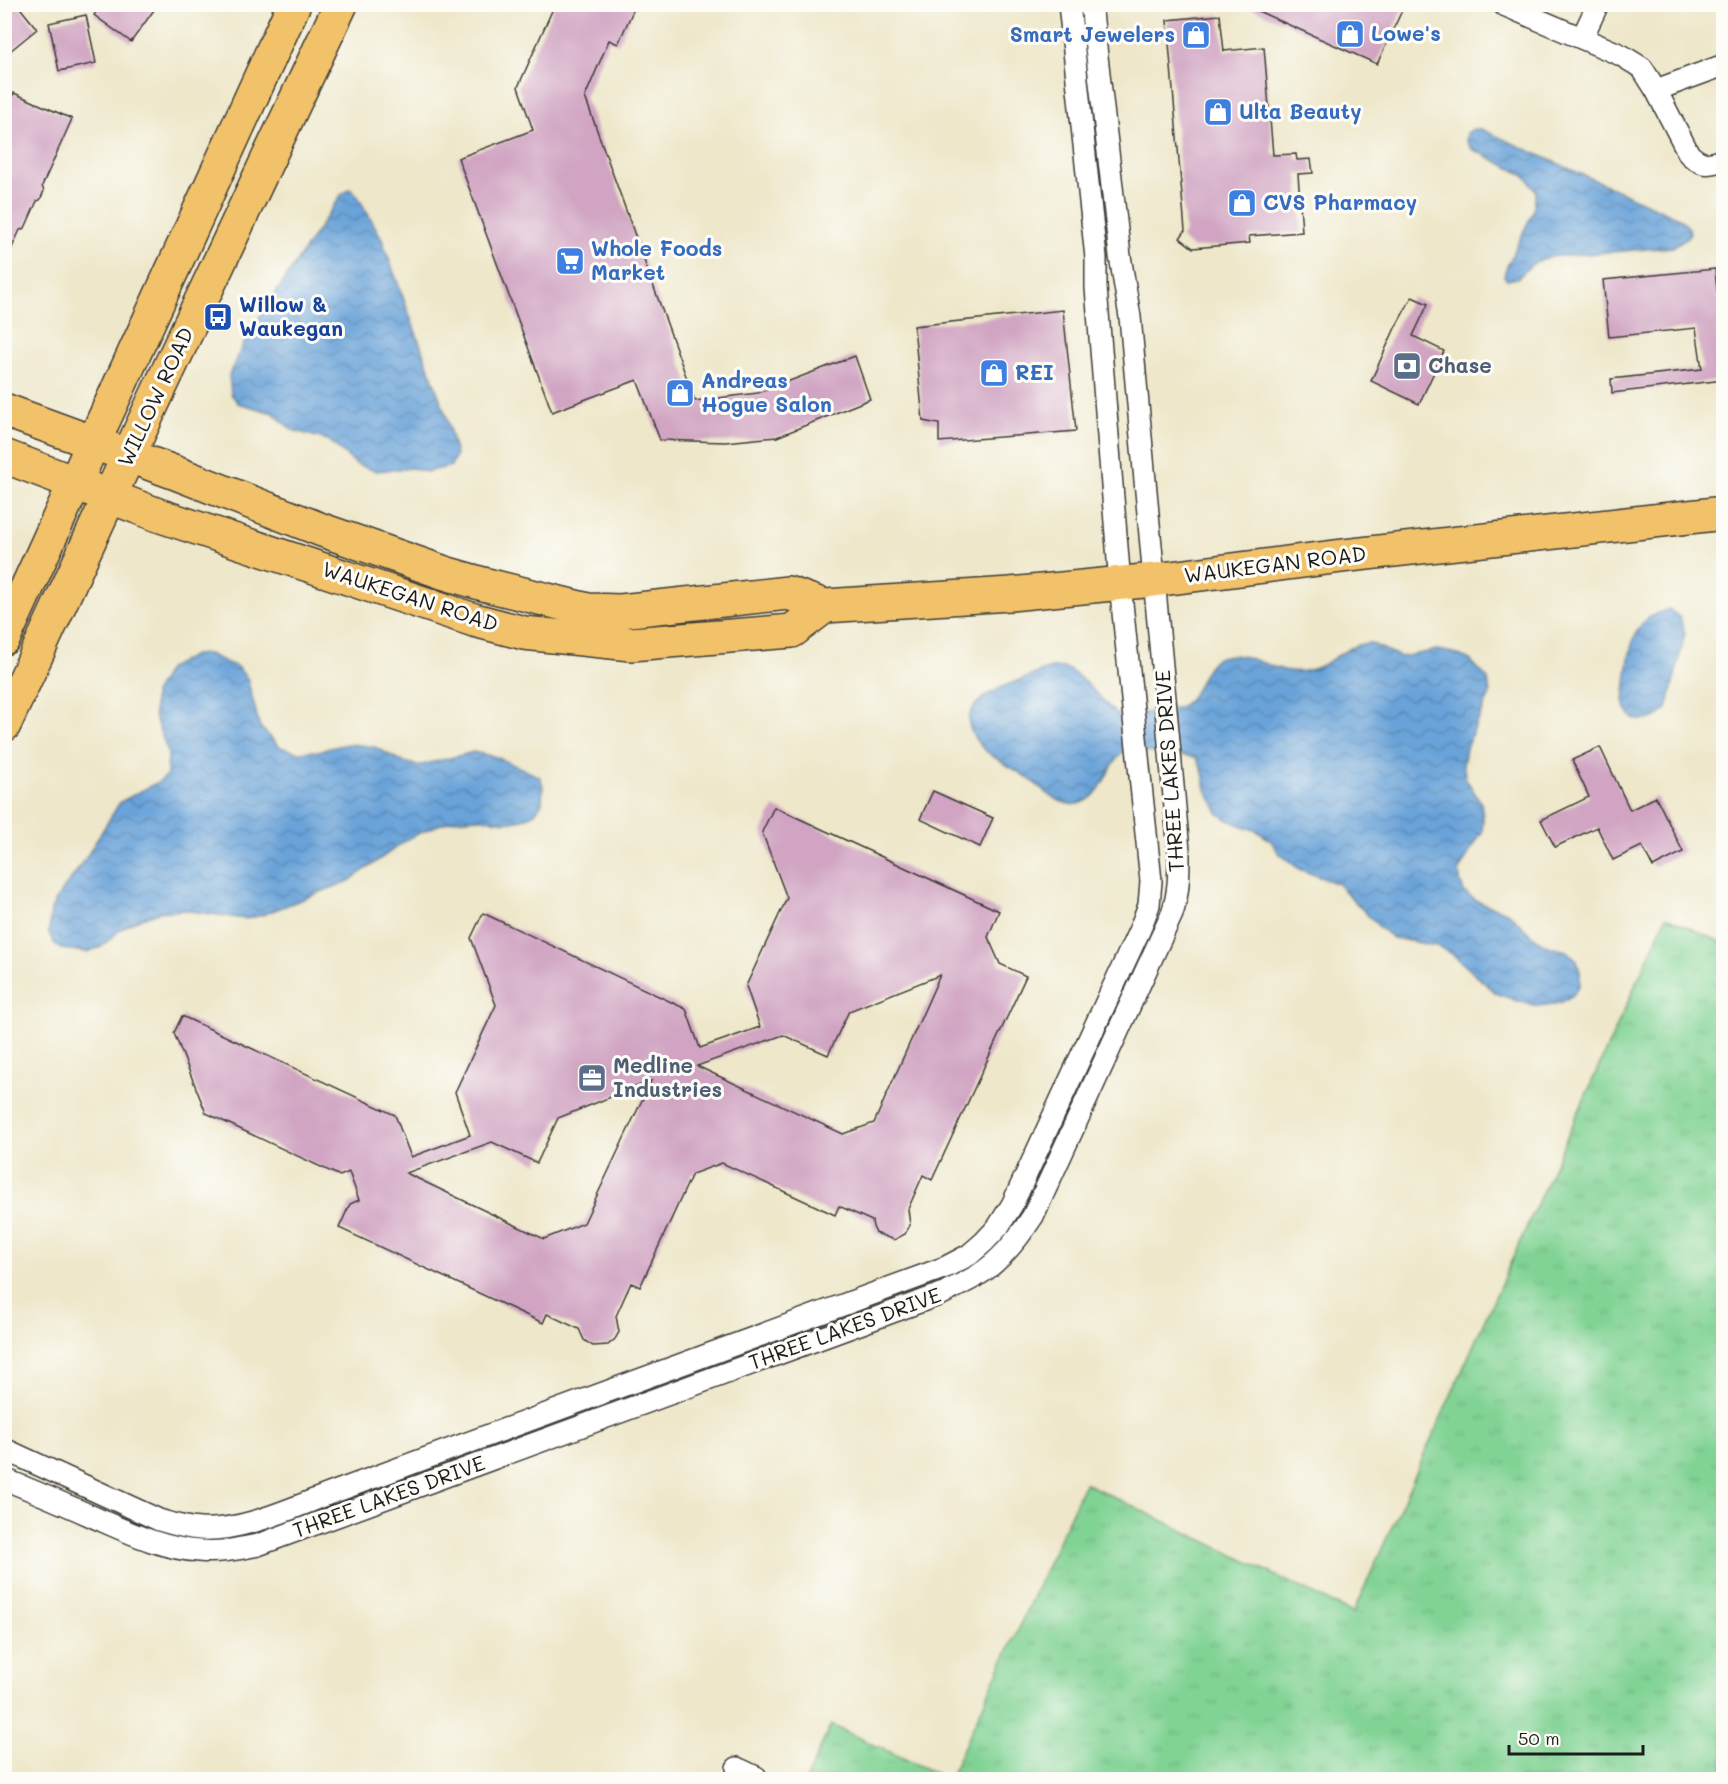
<svg xmlns="http://www.w3.org/2000/svg" width="1728" height="1784" font-family="Mali,sans-serif">
	<style>
		.grass { fill: url(#grass-tufts); stroke: #4e7858; stroke-width: 1.5 }
		.water { fill: url(#water-waves); stroke: #42607a; stroke-width: 1.5 }
		.building { fill: #d0a4c2; fill-rule: evenodd }
		.lines { fill: none; stroke-linecap: round; stroke-linejoin: round }
		.street-casing { stroke: #3c3a36; stroke-width: 24 }
		.primary-casing { stroke: #3c3a36; stroke-width: 36 }
		.street { stroke: #fff; stroke-width: 21 }
		.primary { stroke: #f2c26a; stroke-width: 33 }
		.labels { text-anchor: middle; stroke-width: 6; stroke-linejoin: round; paint-order: stroke }
		.shop-label { font-size: 21px; font-weight: bold; fill: #366cbe; stroke: #fdfcf7; text-anchor: start }
		.transit-label { font-size: 21px; font-weight: bold; fill: #164399; stroke: #fdfcf7; text-anchor: start }
		.service-label { font-size: 21px; font-weight: bold; fill: #4e5e75; stroke: #fdfcf7; text-anchor: start }
		.street-label { font-size: 21px; fill: #1c1c1c; stroke: #fdfcf7 }
	</style>
	<defs>
		<pattern id="grass-tufts" width="24" height="20" patternUnits="userSpaceOnUse" patternTransform="scale(1.5)"><rect width="24" height="20" fill="#81d394"/><path d="M3 7l-1-3M5 7V3M7 7l1-3M15 17l-1-3M17 17v-4M19 17l1-3" fill="none" stroke="#6fb57f"/></pattern>
		<pattern id="water-waves" width="16" height="10" patternUnits="userSpaceOnUse" patternTransform="scale(1.5)"><rect width="16" height="10" fill="#69a3d9"/><path d="M0 5q4-4 8 0t8 0" fill="none" stroke="#5684af"/></pattern>
	</defs>
	<rect width="100%" height="100%" fill="#fdfcf7"/>
	<filter id="ink" filterUnits="userSpaceOnUse"><feTurbulence type="fractalNoise" baseFrequency=".0167" numOctaves="2"/><feDisplacementMap in="SourceGraphic" scale="12" xChannelSelector="R" yChannelSelector="G"/><feConvolveMatrix kernelMatrix="1 2 1 2 8 2 1 2 1" color-interpolation-filters="sRGB"/></filter>
	<filter id="wash" filterUnits="userSpaceOnUse"><feTurbulence type="fractalNoise" baseFrequency=".008" numOctaves="4" result="noise"/><feDisplacementMap in="SourceGraphic" scale="24" xChannelSelector="R" yChannelSelector="G"/><feGaussianBlur stdDeviation="1.35" result="paint"/><feColorMatrix in="noise" values="0 0 0 0 0 0 0 0 0 0 0 0 0 0 0 0 0 1.4 0 .05"/><feComposite in="paint" operator="in"/></filter>
	<g filter="url(#wash)">
		<rect width="100%" height="100%" fill="#eee7ca"/>
		<!-- grass -->
		<g class="grass">
			<path d="M1666,917L1723,943V1779H949L1085,1483L1353,1613Z"/>
			<path d="M831,1725L948,1779H806Z"/>
		</g>
		<!-- water -->
		<g class="water">
			<path d="M1473,129H1481L1679,218L1689,228L1690,233L1687,237L1673,247L1548,257L1531,265L1518,278L1507,280L1504,276L1506,268L1533,212L1536,192L1528,179L1518,172L1472,149L1466,140L1467,133Z"/>
			<path d="M350,189L357,195L381,237L446,415L456,455L451,466L426,472L413,468L375,471L356,464L328,440L292,430L273,413L238,403L231,394L229,375L250,331L341,195Z"/>
			<path d="M1669,609L1680,618L1685,634L1667,709C1651,725 1626,726 1624,699C1628,676 1627,633 1647,619C1654,614 1662,612 1669,609Z"/>
			<path d="M1370,643L1401,657L1437,650L1454,653L1470,660L1488,679L1490,694L1466,748L1463,765L1466,779L1481,803L1483,818L1482,832L1459,870L1460,880L1464,892L1477,901L1509,913L1531,935L1547,946L1566,951L1577,960L1580,972V984L1573,995L1560,1003L1538,1006L1517,1001L1496,993L1452,954L1437,946L1393,938L1380,928L1338,884L1299,869L1279,853L1271,841L1257,831L1228,820L1219,814L1206,790L1203,772L1196,757L1126,750C1107,763 1105,793 1084,802C1064,811 1046,792 1032,781C1012,765 984,758 972,733C956,702 1004,686 1025,678C1037,674 1051,665 1064,668C1079,672 1104,702 1116,714L1122,717C1136,714 1149,712 1163,710C1168,709 1176,709 1181,706C1200,697 1201,663 1220,657C1248,648 1275,676 1304,671C1331,667 1342,645 1370,643Z"/>
			<path d="M208,654L237,667L247,678L260,727L280,747L297,752L318,751L347,744L361,745L375,747L401,761L418,766L473,752L497,757L540,777L543,785L542,803L535,813L523,819L506,822L477,818L454,820L438,825L411,837L349,881L262,915L245,919L183,910L159,912L139,919L121,929L101,947L87,952L61,949L54,943L49,933L51,910L57,898L82,864L120,802L160,781L167,775L168,752L154,715V693L169,668L194,655Z"/>
		</g>
		<g id="blocks">
			<!-- building -->
			<g class="building">
				<path d="M4,4H17L37,29L4,56Z"/>
				<path d="M102,4H145L154,10L131,42L94,15Z"/>
				<path d="M555,4H636L618,44L609,40L585,97L695,401L758,393L855,356L870,399L777,437L725,442L660,440L637,380L552,412L458,158L533,130L518,87Z"/>
				<path d="M1242,4H1405L1377,64Z"/>
				<path d="M86,15L96,63L59,71L49,23Z"/>
				<path d="M1220,15L1224,51L1264,47L1273,155L1296,154L1297,160L1311,159L1313,173L1298,174L1302,232L1249,236L1250,243L1193,248L1180,238L1185,231L1167,20Z"/>
				<path d="M14,93L72,119L42,186L44,191L40,200L37,201L25,228L20,230L4,265V113Z"/>
				<path d="M1715,269L1717,291H1724V380L1612,393L1611,379L1702,369L1696,328L1609,337L1603,280Z"/>
				<path d="M1412,297L1428,304L1413,336L1444,351L1419,404L1371,381L1395,328Z"/>
				<path d="M1063,310L1076,431L939,442V424L923,421L914,326Z"/>
				<path d="M1600,747L1630,810L1656,797L1683,852L1653,867L1642,846L1613,860L1597,827L1555,847L1541,820L1589,797L1572,760Z"/>
				<path d="M933,791L993,818L980,847L920,819Z"/>
				<path d="M774,807L999,911L988,937L1000,964L1026,976L932,1180L923,1175L908,1209L910,1225L905,1234L894,1240L876,1233L873,1227L872,1221L839,1206L835,1215L722,1163L692,1174L640,1287L631,1283L616,1316L619,1332L615,1339L608,1345L593,1346L584,1340L579,1329L547,1314L543,1323L339,1228L350,1204L359,1200L349,1172L340,1176L206,1113L174,1033L182,1016L395,1115L411,1157L470,1135L455,1092L496,1005L471,938L483,913L686,1009L700,1048L760,1027L746,986L787,898L762,832ZM940,975L874,1123L843,1134L697,1066L783,1035L828,1055L849,1011ZM651,1081L584,1223L544,1239L406,1173L492,1142L537,1163L558,1118Z"/>
			</g>
		</g>
	</g>
	<g filter="url(#ink)">
		<use href="#blocks" fill-opacity="0" stroke="#3c3a36" stroke-width="1.5"/>
		<g class="lines">
			<!-- street casing -->
			<g class="street-casing">
				<g id="street">
					<path d="M1504,5L1621,55L1642,68L1656,90L1689,154C1702,166 1707,165 1724,160"/>
					<path d="M1582,38L1598,4"/>
					<path d="M1656,90L1724,65"/>
					<path d="M4,1449L159,1520C172,1524 185,1528 200,1529C243,1532 296,1506 337,1491L946,1267L969,1255L984,1242L998,1227L1012,1205L1140,929L1149,905L1151,881L1120,584L1096,288V258L1069,4"/>
					<path d="M4,1479C36,1492 67,1505 98,1519C130,1533 164,1549 199,1551C219,1553 238,1549 258,1545L944,1293C955,1287 967,1282 978,1275C1001,1261 1018,1239 1033,1216L1172,914C1179,893 1179,873 1179,851L1130,317L1120,256L1091,4"/>
					<path d="M737,1768L756,1777L757,1780"/>
				</g>
			</g>
			<!-- primary casing -->
			<g class="primary-casing">
				<g id="primary">
					<path d="M4,410L176,473L322,530L445,573L483,584L588,610L620,611L788,593L825,606L1010,594L1154,580L1342,556L1724,513"/>
					<path d="M4,456L158,515L474,620L524,633L631,644L792,631L825,606"/>
					<path d="M4,638L294,4"/>
					<path d="M4,725L151,407L341,4"/>
				</g>
			</g>
			<!-- street -->
			<use href="#street" class="street"/>
			<!-- primary -->
			<use href="#primary" class="primary"/>
		</g>
	</g>
	<!-- icons -->
	<defs>
		<g id="shop-square" transform="scale(1.5)"><rect x="-9" y="-9" width="18" height="18" rx="4" fill="#3f7fe0" stroke="#fdfcf7"/><path d="M-5-2.5h2.3a2.7 3.5 0 0 1 5.4 0H5L5.5 6h-11ZM-1.5-2.5h3a1.5 2.3 0 0 0-3 0Z" fill="#fff"/></g>
		<g id="supermarket-square" transform="scale(1.5)"><rect x="-9" y="-9" width="18" height="18" rx="4" fill="#3f7fe0" stroke="#fdfcf7"/><path d="M-6-5.5h2.5l.6 2H6L4.5 2H-2.5L-4.4-4H-6ZM-1.5 3.2a1.3 1.3 0 1 0 .1 0ZM3 3.2a1.3 1.3 0 1 0 .1 0Z" fill="#fff"/></g>
		<g id="bus-square" transform="scale(1.5)"><rect x="-9" y="-9" width="18" height="18" rx="4" fill="#1a4fb4" stroke="#fdfcf7"/><path d="M-5-6H5V4H4V6H2V4H-2V6H-4V4H-5ZM-3.5-4V0h7V-4ZM-3.5 1.2v1.5H-2V1.2ZM2 1.2v1.5H3.5V1.2Z" fill="#fff"/></g>
		<g id="bank-square" transform="scale(1.5)"><rect x="-9" y="-9" width="18" height="18" rx="4" fill="#5c6f8a" stroke="#fdfcf7"/><path d="M-6-4H6V4H-6ZM0-2.3a2.3 2.3 0 1 0 0 4.6a2.3 2.3 0 1 0 0-4.6Z" fill="#fff"/></g>
		<g id="office-square" transform="scale(1.5)"><rect x="-9" y="-9" width="18" height="18" rx="4" fill="#5c6f8a" stroke="#fdfcf7"/><path d="M-6-3h4V-5.5h4V-3h4V5H-6ZM-1-4.5V-3h2v-1.5ZM-6 0V1H6V0Z" fill="#fff"/></g>
	</defs>
	<g fill-rule="evenodd">
		<use href="#shop-square" x="1350" y="34"/>
		<use href="#shop-square" x="1196" y="35"/>
		<use href="#shop-square" x="1218" y="112"/>
		<use href="#shop-square" x="1242" y="203"/>
		<use href="#supermarket-square" x="570" y="261"/>
		<use href="#bus-square" x="218" y="317"/>
		<use href="#bank-square" x="1407" y="366"/>
		<use href="#shop-square" x="994" y="373"/>
		<use href="#shop-square" x="680" y="393"/>
		<use href="#office-square" x="592" y="1078"/>
	</g>
	<g class="labels">
		<!-- shop labels -->
		<g class="shop-label">
			<text x="1371" y="41">Lowe's</text>
			<text x="1175" y="42" text-anchor="end">Smart Jewelers</text>
			<text x="1239" y="119">Ulta Beauty</text>
			<text x="1263" y="210">CVS Pharmacy</text>
			<text x="591" y="256">Whole Foods<tspan x="591" dy="24">Market</tspan></text>
			<text x="1015" y="380">REI</text>
			<text x="701" y="388">Andreas<tspan x="701" dy="24">Hogue Salon</tspan></text>
		</g>
		<!-- transit labels -->
		<g class="transit-label">
			<text x="239" y="312">Willow &amp;<tspan x="239" dy="24">Waukegan</tspan></text>
		</g>
		<!-- service labels -->
		<g class="service-label">
			<text x="1428" y="373">Chase</text>
			<text x="613" y="1073">Medline<tspan x="613" dy="24">Industries</tspan></text>
		</g>
		<!-- street labels -->
		<g class="street-label">
			<text transform="translate(156 397) rotate(-65)" y="7">WILLOW ROAD</text>
			<text transform="translate(1275 565) rotate(-7)" y="7">WAUKEGAN ROAD</text>
			<text transform="translate(410 597) rotate(18)" y="7">WAUKEGAN ROAD</text>
			<text transform="translate(1170 771) rotate(-94)" y="7">THREE LAKES DRIVE</text>
			<text transform="translate(845 1329) rotate(-20)" y="7">THREE LAKES DRIVE</text>
			<text transform="translate(389 1497) rotate(-20)" y="7">THREE LAKES DRIVE</text>
		</g>
	</g>
	<!-- margin -->
	<rect width="1728" height="1784" fill="none" stroke="#fdfcf7" stroke-width="24"/>
	<!-- scale -->
	<path d="M1509 1745v9h134v-9" fill="none" stroke="#1c1c1c" stroke-width="3"/>
	<text x="1518" y="1745" font-size="18" fill="#1c1c1c" stroke="#fdfcf7" stroke-width="4.5" paint-order="stroke">50 m</text>
</svg>
